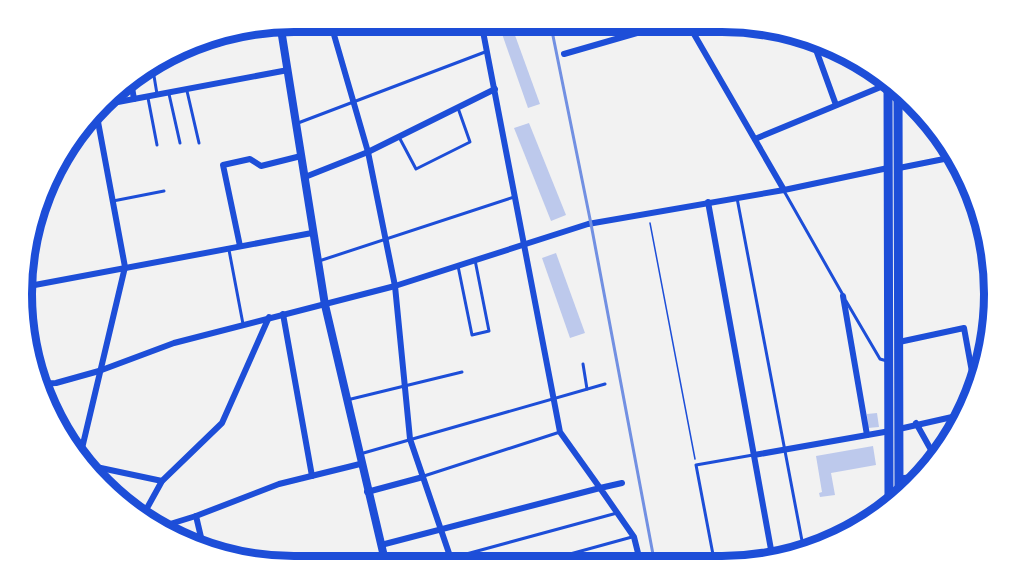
<svg xmlns="http://www.w3.org/2000/svg" width="1015" height="587" font-family="Ubuntu,sans-serif">
	<style>
		.building { fill: #bdc9ec }
		.lines { fill: none; stroke-linecap: round; stroke-linejoin: round }
		.path { stroke: #1d4ed8; stroke-width: 1.5 }
		.service { stroke: #1d4ed8; stroke-width: 3 }
		.minor { stroke: #1d4ed8; stroke-width: 6 }
		.secondary { stroke: #1d4ed8; stroke-width: 8 }
		.trunk { stroke: #1d4ed8; stroke-width: 9 }
		.rail { stroke: #7290e2; stroke-width: 3 }
		.rim { fill: none; stroke: #1d4ed8; stroke-width: 8 }
	</style>
	<rect width="100%" height="100%" fill="#f2f2f2"/>
	<!-- building -->
	<g class="building">
		<path d="M512,27L540,104L528,108L501,31Z"/>
		<path d="M529,123L566,215L551,221L514,128Z"/>
		<path d="M556,253L585,333L570,338L542,258Z"/>
		<path d="M877,413L879,427L868,428L867,414Z"/>
		<path d="M873,446L876,465L831,473L835,495L820,497L819,493L822,492L816,456Z"/>
	</g>
	<g class="lines">
		<!-- path -->
		<g class="path">
			<path d="M879,79V73"/>
			<path d="M650,223L695,459"/>
		</g>
		<!-- service -->
		<g class="service">
			<path d="M152,64L157,94"/>
			<path d="M187,91L199,143"/>
			<path d="M169,94L180,143"/>
			<path d="M148,98L157,145"/>
			<path d="M298,123L485,52"/>
			<path d="M399,137L416,169L470,142L458,108"/>
			<path d="M784,191L843,295"/>
			<path d="M737,198L803,546"/>
			<path d="M113,201L164,191"/>
			<path d="M229,250L243,324"/>
			<path d="M319,261L514,197"/>
			<path d="M458,266L472,335L489,331L475,260"/>
			<path d="M846,301L880,359L887,361"/>
			<path d="M583,364L587,389"/>
			<path d="M347,400L462,372"/>
			<path d="M360,454L605,384"/>
			<path d="M424,476L560,432"/>
			<path d="M900,477L916,475"/>
			<path d="M426,565L617,513"/>
			<path d="M530,565L632,537"/>
			<path d="M715,565L696,465L753,455"/>
		</g>
		<!-- minor -->
		<g class="minor">
			<path d="M330,21L368,152L395,286L410,439L453,565"/>
			<path d="M687,22L784,190"/>
			<path d="M815,47L836,105"/>
			<path d="M564,54L675,22"/>
			<path d="M130,76L134,99"/>
			<path d="M102,105L288,70"/>
			<path d="M755,139L888,84"/>
			<path d="M899,168L954,157"/>
			<path d="M305,177L368,152L495,89"/>
			<path d="M708,202L772,555"/>
			<path d="M240,246L223,165L250,159L261,166L301,156"/>
			<path d="M24,287L312,233"/>
			<path d="M843,296L867,435"/>
			<path d="M283,314L312,476"/>
			<path d="M899,342L964,328L974,383"/>
			<path d="M38,384L56,383L99,371L174,343L395,286L588,224L784,190L888,168"/>
			<path d="M916,423L935,457"/>
			<path d="M899,429L961,415"/>
			<path d="M754,455L890,431"/>
			<path d="M79,461L125,267L96,111"/>
			<path d="M82,464L162,481"/>
			<path d="M622,483L600,488L634,537L641,565"/>
			<path d="M367,492L423,477"/>
			<path d="M196,516L204,550"/>
			<path d="M141,519L162,481L222,423L269,317"/>
			<path d="M157,528L196,516L279,484L360,464"/>
			<path d="M381,545L600,488L560,432L481,21"/>
			<path d="M352,565L384,557"/>
		</g>
		<!-- secondary -->
		<path class="secondary" d="M280,23L325,305L386,565"/>
		<!-- trunk -->
		<g class="trunk">
			<path d="M888,82L889,500"/>
			<path d="M898,92L899,491"/>
		</g>
		<!-- rail -->
		<path class="rail" d="M550,21L591,224L655,565"/>
	</g>
	<!-- crop -->
	<path d="M0 0H1015V587H0ZM294 32H722A262 262 0 0 1 984 294V294A262 262 0 0 1 722 556H294A262 262 0 0 1 32 294V294A262 262 0 0 1 294 32Z" fill="#fff" fill-rule="evenodd"/>
	<path class="rim" d="M294 32H722A262 262 0 0 1 984 294V294A262 262 0 0 1 722 556H294A262 262 0 0 1 32 294V294A262 262 0 0 1 294 32Z"/>
</svg>
